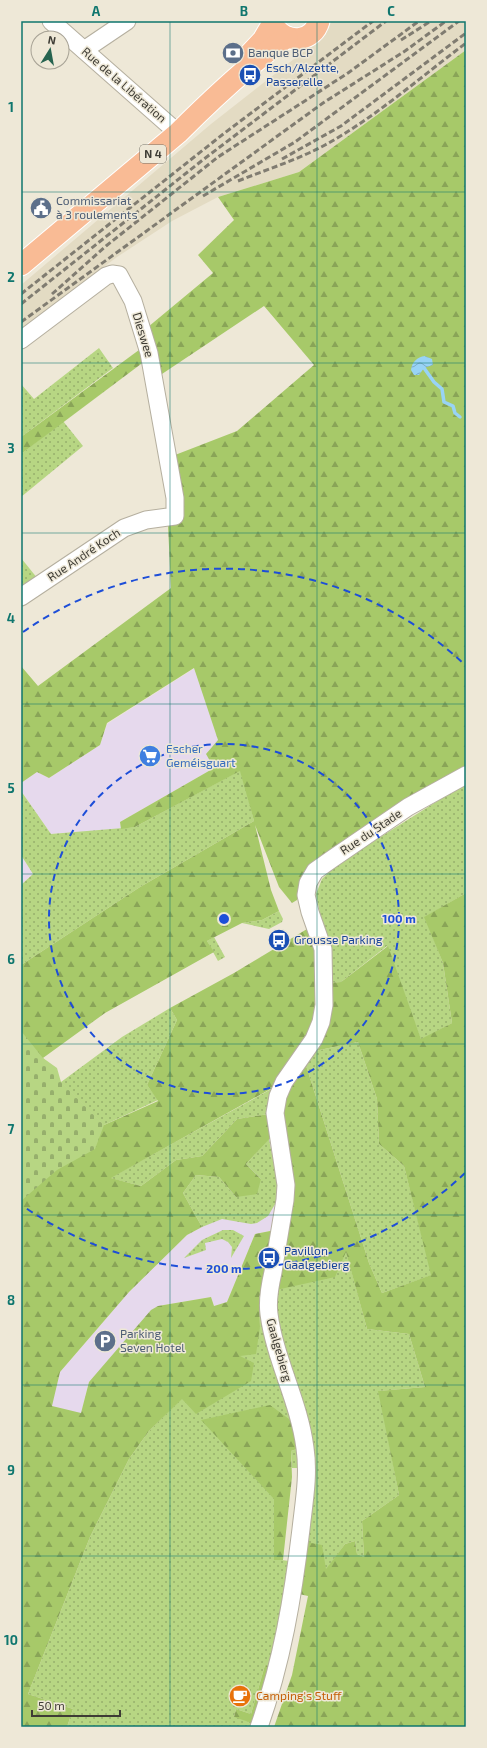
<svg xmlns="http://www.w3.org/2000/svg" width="487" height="1748" font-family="'Exo 2',sans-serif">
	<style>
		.commercial { fill: #e6d9ed }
		.built { fill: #e3dbc3 }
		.green { fill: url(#green-dots); fill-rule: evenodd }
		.forest { fill: url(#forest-firs); fill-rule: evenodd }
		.cemetery { fill: url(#cemetery-stones) }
		.water { fill: url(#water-waves) }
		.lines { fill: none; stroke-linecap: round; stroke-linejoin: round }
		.stream { stroke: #98d3f6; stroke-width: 3.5 }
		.minor-casing { stroke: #b5af9f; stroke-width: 19 }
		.major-casing { stroke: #fff; stroke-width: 23 }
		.minor { stroke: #fff; stroke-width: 17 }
		.major { stroke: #f9bb95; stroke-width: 21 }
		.rail { stroke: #807c71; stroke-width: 3; stroke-dasharray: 6 3; stroke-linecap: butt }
		.grid { fill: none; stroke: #0f766e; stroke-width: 1; stroke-opacity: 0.55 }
		.ring { fill: none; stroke: #1d4ed8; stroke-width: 2; stroke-dasharray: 7 5 }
		.labels { text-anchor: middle; stroke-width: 3; stroke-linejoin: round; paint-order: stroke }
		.shield { fill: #eee8d7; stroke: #737066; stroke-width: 1 }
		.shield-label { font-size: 11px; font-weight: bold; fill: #3e3c35 }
		.service-label { font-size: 12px; fill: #4e5e75; stroke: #eee8d7; text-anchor: start }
		.transit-label { font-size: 12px; fill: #164399; stroke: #eee8d7; text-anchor: start }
		.street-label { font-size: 12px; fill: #3e3c35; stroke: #eee8d7 }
		.shop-label { font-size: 12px; fill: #366cbe; stroke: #eee8d7; text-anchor: start }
		.food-label { font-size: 12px; fill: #c56008; stroke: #eee8d7; text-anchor: start }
		.centre { fill: #1d4ed8; stroke: #eee8d7; stroke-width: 2 }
		.ring-label { font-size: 12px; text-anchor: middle; font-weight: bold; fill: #1d4ed8; stroke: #eee8d7; stroke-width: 3; stroke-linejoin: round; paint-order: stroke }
		.neatline { fill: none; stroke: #0f766e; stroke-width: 1.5 }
		.grid-label { font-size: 13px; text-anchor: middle; font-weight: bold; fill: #0f766e }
	</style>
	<defs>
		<pattern id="green-dots" width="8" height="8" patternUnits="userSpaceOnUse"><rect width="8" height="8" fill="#b7d683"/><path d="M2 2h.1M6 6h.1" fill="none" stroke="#96af6c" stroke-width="1.8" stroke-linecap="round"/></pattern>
		<pattern id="forest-firs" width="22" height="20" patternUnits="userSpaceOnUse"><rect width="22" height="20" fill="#a7c969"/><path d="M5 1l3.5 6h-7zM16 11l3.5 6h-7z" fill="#89a457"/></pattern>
		<pattern id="cemetery-stones" width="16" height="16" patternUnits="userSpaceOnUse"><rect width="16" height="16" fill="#b7d683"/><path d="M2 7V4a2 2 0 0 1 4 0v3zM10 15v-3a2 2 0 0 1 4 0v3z" fill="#96af6c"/></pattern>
		<pattern id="water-waves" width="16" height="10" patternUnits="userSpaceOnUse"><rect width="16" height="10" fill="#98d3f6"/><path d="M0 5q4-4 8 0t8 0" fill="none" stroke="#7dacc8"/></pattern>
	</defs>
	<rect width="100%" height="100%" fill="#eee8d7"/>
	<!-- commercial -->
	<g class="commercial">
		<path d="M195,668L218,740L214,768L120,822L121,829L51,834L21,791V783L37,772L49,778L100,745L107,724Z"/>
		<path d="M21,855L33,874L21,885Z"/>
		<path d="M277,1131L280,1229L255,1234L227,1302L214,1306L211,1297L158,1306L89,1382L81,1414L51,1406L60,1372L129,1292L187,1235L202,1227L269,1139Z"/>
	</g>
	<!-- built -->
	<path class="built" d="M326,21H466V50L299,172L218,197L172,221L117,257L21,329V285L211,124L326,34Z"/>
	<!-- green -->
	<g class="green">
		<path d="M99,348L113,368L21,437V384L34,399Z"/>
		<path d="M63,421L83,446L21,497V454Z"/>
		<path d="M21,558L38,579L21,592Z"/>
		<path d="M241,770L254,821L140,887L21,965V885L33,874L21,855V791L51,834L135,827Z"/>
		<path d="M466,783V893L425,917L443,963L452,1023L421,1040L387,946L341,982L330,983L327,948L316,894L322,879L336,865Z"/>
		<path d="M279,911L283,919L282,922L269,929L242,923L262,920Z"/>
		<path d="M214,937L225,957L218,961L207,941Z"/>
		<path d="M170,1008L177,1020L147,1085L158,1100L104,1125L61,1082L122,1037Z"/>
		<path d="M358,1042L377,1099L379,1144L404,1166L432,1275L382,1293L369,1263L303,1056L305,1053Z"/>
		<path d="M284,1082L275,1113L237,1119L202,1156L176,1160L141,1186L110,1178Z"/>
		<path d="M269,1139L278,1185L277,1201L268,1216L257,1223L251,1224L222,1219L202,1227L183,1193L196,1175L219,1177L236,1197L261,1179L246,1164Z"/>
		<path d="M223,1230H233L244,1236L231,1258L232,1247L228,1242L222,1239L205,1243L206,1250L184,1258L202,1240Z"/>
		<path d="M346,1251L367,1329L409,1334L425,1387L379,1391L399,1495L362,1521L364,1557L357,1554L355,1541L345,1544L326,1570L306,1542L276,1673L265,1665L251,1714L236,1709L234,1717L261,1720L259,1727H67L73,1709L28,1694L90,1537L129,1459L149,1431L182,1398L239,1356L260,1327L259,1296L276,1290ZM293,1422L297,1449L291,1451L292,1468H306L297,1562L274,1559L275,1499Z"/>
	</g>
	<!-- forest -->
	<g class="forest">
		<path d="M466,50V767L311,863C297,879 301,881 297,900L292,903L279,887L255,825L271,890L279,911L262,920L242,923L207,941L214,952L105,1013L43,1058L61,1082L104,1125L158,1101L147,1085L177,1020L170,1008L234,973L307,929L325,983L341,982L388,946L421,1039L452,1023L443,963L424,917L466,893V1727H274L292,1675L308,1596L299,1594L306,1542L322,1545L326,1569L345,1544L355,1541L357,1554L364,1557L362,1521L399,1495L378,1391L425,1387L409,1334L367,1329L346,1252L335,1277L276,1290L259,1296L260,1327L256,1354L240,1356L254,1363L251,1381L196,1414L182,1399L149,1431L129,1459L90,1537L28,1694L73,1709L67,1727H21V965L140,887L254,821L240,771L135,827L121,829L120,822L214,768L206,754L218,740L194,668L107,723L100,745L49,778L37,772L21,783V666L38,686L171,588L168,526L175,523V455L237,431L314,365L264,306L162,374L148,327L213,273L198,255L234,220L218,197L299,172ZM358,1042L377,1099L379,1144L404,1166L431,1275L382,1293L369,1263L303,1056L305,1053ZM283,1082L275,1113L237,1119L202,1156L176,1160L141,1186L111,1178ZM276,1132L280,1229L255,1234L227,1302L214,1306L211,1297L158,1306L151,1310L89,1382L81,1413L52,1406L60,1372L129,1292L187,1235L202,1227L183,1193L196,1175L219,1177L236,1197L257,1194L261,1179L246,1164Z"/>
		<path d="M143,347L145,361L21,454V437Z"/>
		<path d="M270,1405L293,1422L297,1449L291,1451L292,1477L283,1560H274V1499L201,1420Z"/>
		<path d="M265,1665L272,1667L261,1720L249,1722L234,1717L236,1709L251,1714Z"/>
	</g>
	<!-- cemetery -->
	<path class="cemetery" d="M21,1031L43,1058L57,1068L61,1082L104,1125L95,1149L57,1170L21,1201Z"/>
	<!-- water -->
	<path class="water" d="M425,356L432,359L433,365L424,368L419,375H414L411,370C412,362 417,357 425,356Z"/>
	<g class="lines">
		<!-- stream -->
		<path class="stream" d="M424,368L434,382L442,389L444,402L453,406L455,413L460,417"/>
		<!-- minor casing -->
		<g class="minor-casing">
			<g id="minor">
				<path d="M51,21L178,133"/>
				<path d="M84,50L127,21"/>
				<path d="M21,340L106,276L112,274L119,275L133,301L149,353L175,498V516L146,520L124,528L21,597"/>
				<path d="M259,1727C282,1662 293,1597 301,1529C304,1502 309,1475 305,1448C299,1401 275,1360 269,1314C267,1300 270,1285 273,1272C277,1248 281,1224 285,1200L286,1185L275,1113L278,1096L284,1082L314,1039L321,1022L324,1005L323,949L310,912L306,895L308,883L315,871L332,859L408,807L466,775"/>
			</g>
		</g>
		<!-- major casing -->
		<g class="major-casing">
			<g id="major">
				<path d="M276,29C289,44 313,42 319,21"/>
				<path d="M248,56L263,40L273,23"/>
				<path d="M21,265L178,133C212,99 248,65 287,37"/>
			</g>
		</g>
		<!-- minor -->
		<use href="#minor" class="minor"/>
		<!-- major -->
		<use href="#major" class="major"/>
		<!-- rail -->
		<g class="rail">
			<path d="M401,40L431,21"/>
			<path d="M282,159L341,126L466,33"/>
			<path d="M238,181C268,169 297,160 325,145C373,119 422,76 466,43"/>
			<path d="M203,196L295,142L459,21"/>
			<path d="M21,294L222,135L373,21"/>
			<path d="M52,294L106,246L218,157L348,73L419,21"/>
			<path d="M21,304L204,159L386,21"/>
			<path d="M21,322L323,103L405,51L446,21"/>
		</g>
	</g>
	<!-- grid -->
	<path class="grid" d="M170,21V1727M317,21V1727M21,192H466M21,363H466M21,533H466M21,704H466M21,874H466M21,1044H466M21,1215H466M21,1385H466M21,1556H466"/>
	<!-- distance rings -->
	<g class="ring">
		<circle cx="224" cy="919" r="175"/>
		<path d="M465 1173A350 350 0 0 1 23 1206M23 632A350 350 0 0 1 465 665"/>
	</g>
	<!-- icons -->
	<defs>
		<g id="bank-disc" transform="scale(1.15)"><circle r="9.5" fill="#5c6f8a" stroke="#eee8d7"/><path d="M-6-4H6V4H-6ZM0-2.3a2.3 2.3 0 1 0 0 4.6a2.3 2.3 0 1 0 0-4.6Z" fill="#fff"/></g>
		<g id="bus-disc" transform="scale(1.15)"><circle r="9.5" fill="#1a4fb4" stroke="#eee8d7"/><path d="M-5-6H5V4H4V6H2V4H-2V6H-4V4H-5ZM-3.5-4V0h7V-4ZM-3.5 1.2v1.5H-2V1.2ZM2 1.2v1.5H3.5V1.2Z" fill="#fff"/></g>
		<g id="civic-disc" transform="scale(1.15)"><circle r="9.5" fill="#5c6f8a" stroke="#eee8d7"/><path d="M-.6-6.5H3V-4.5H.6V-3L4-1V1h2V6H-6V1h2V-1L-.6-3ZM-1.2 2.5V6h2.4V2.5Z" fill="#fff"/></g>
		<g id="supermarket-disc" transform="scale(1.15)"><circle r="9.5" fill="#3f7fe0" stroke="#eee8d7"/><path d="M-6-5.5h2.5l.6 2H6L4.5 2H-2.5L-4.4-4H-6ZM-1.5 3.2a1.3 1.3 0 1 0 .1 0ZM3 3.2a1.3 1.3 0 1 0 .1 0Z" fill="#fff"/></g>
		<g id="parking-disc" transform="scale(1.15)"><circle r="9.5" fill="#5c6f8a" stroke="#eee8d7"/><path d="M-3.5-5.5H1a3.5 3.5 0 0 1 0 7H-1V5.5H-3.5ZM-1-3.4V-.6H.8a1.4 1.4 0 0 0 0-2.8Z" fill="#fff"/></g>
		<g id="cafe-disc" transform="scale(1.15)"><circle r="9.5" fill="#e8710a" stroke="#eee8d7"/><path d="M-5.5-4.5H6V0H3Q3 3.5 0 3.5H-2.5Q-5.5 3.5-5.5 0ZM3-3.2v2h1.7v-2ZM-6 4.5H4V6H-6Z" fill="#fff"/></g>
	</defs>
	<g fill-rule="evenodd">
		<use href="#bank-disc" x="233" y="53"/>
		<use href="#bus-disc" x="250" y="75"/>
		<use href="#civic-disc" x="41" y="208"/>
		<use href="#supermarket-disc" x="150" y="756"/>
		<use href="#bus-disc" x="279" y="940"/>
		<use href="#bus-disc" x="269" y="1258"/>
		<use href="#parking-disc" x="105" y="1341"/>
		<use href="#cafe-disc" x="240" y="1696"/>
	</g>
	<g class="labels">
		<!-- shield labels -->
		<rect class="shield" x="140" y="145" width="26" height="18" rx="3"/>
		<g class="shield-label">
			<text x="153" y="158">N 4</text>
		</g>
		<!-- service labels -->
		<g class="service-label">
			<text x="248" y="57">Banque BCP</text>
			<text x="56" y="205">Commissariat<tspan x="56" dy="14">à 3 roulements</tspan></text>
			<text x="120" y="1338">Parking<tspan x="120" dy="14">Seven Hotel</tspan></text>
		</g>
		<!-- transit labels -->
		<g class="transit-label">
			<text x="266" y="72">Esch/Alzette,<tspan x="266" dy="14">Passerelle</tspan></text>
			<text x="294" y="944">Grousse Parking</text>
			<text x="284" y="1255">Pavillon<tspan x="284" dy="14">Gaalgebierg</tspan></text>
		</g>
		<!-- street labels -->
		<g class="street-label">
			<text transform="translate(124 85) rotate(41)" y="4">Rue de la Libération</text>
			<text transform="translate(143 335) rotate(73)" y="4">Dieswee</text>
			<text transform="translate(84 555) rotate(-34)" y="4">Rue André Koch</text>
			<text transform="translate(371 832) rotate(-34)" y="4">Rue du Stade</text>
			<text transform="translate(279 1350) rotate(74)" y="4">Gaalgebierg</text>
		</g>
		<!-- shop labels -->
		<g class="shop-label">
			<text x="166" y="753">Escher<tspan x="166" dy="14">Geméisguart</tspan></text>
		</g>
		<!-- food labels -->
		<g class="food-label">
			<text x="256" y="1700">Camping's Stuff</text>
		</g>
	</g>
	<circle cx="224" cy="919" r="6" class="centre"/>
	<g class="ring-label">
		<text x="399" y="923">100 m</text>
		<text x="224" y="1273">200 m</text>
	</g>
	<!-- border -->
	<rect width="487" height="1748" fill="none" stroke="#eee8d7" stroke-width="44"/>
	<!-- north arrow -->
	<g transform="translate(50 50) rotate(11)"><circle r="19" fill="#eee8d7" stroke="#a8a396"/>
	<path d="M0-3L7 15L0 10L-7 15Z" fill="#26634f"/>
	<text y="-6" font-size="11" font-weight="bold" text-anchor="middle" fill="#3e3c35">N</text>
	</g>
	<!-- scale -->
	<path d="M32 1710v6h88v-6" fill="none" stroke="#3e3c35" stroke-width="2"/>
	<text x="38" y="1710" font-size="12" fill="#3e3c35" stroke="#eee8d7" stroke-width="3" paint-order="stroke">50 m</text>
	<rect x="22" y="22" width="443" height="1704" class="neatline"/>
	<g class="grid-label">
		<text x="96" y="16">A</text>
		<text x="244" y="16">B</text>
		<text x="391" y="16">C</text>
		<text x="11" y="112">1</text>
		<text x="11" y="282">2</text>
		<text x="11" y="453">3</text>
		<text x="11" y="623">4</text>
		<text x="11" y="793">5</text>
		<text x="11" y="964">6</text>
		<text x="11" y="1134">7</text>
		<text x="11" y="1305">8</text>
		<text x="11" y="1475">9</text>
		<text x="11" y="1645">10</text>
	</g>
</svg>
